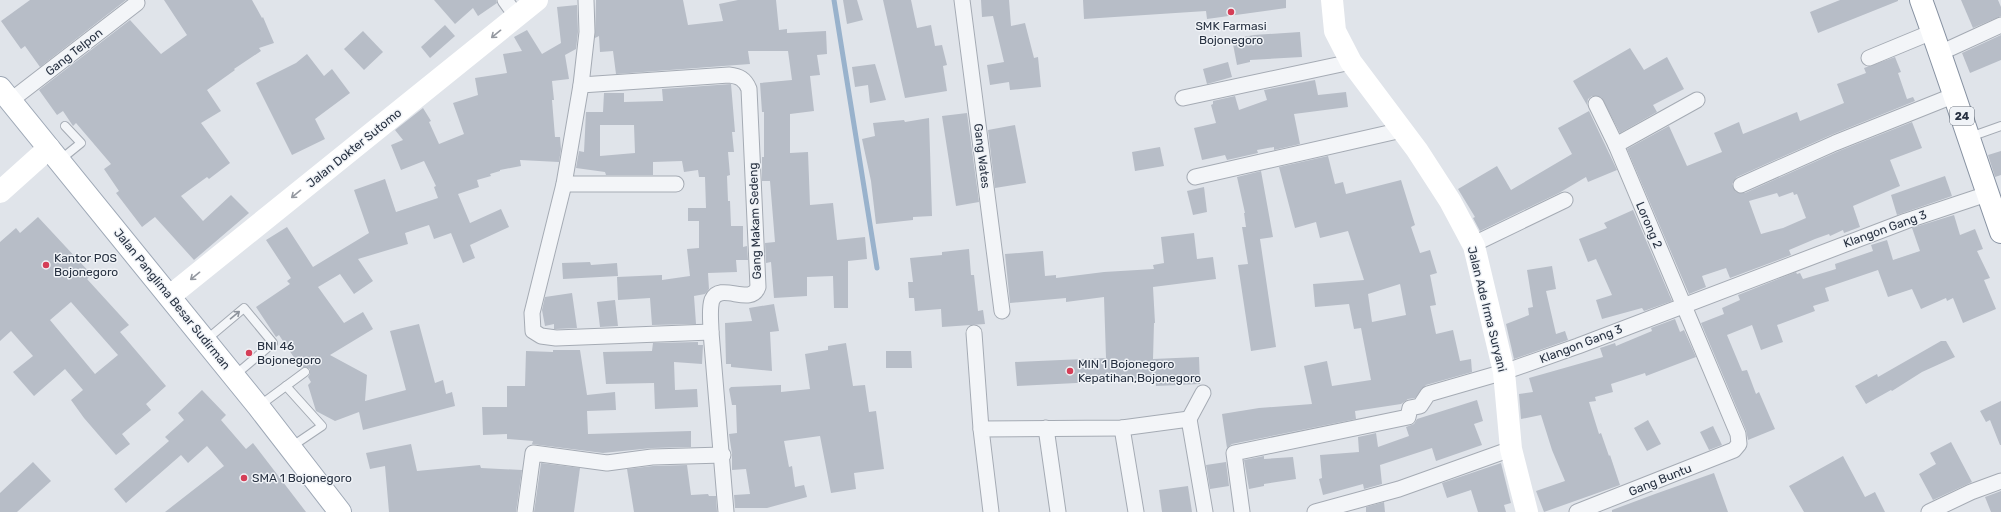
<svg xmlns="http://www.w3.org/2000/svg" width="2001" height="512" font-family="Rubik,sans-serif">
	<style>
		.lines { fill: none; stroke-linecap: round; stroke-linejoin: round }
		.stream { stroke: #99b2cc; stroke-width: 5 }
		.building { fill: #b7bdc7; fill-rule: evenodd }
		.lane-casing { stroke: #a5abb4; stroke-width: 10 }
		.street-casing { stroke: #a5abb4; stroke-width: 17 }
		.primary-casing { stroke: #9ea8b6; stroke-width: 24 }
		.highway-casing { stroke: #8691a1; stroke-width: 24 }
		.lane { stroke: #f3f5f8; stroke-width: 8 }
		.street { stroke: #f3f5f8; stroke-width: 15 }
		.secondary { stroke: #fff; stroke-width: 22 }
		.primary { stroke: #fff; stroke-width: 22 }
		.highway { stroke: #fff; stroke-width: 22 }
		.oneway { stroke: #9498a0 }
		.oneway2 { stroke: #8e949d }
		.poi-dot { fill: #d53e57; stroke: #f0f3f7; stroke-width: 1.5 }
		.labels { text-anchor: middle; stroke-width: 3; stroke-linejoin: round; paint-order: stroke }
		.shield { fill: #f0f3f7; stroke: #646c78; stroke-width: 1 }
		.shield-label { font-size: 11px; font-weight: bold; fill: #283242 }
		.poi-label { font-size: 12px; fill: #283242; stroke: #f0f3f7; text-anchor: start }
		.street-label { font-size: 12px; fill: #283242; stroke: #f0f3f7 }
	</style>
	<rect width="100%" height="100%" fill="#e0e4ea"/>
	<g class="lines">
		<!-- stream -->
		<path class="stream" d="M834,0L877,268"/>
	</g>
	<!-- building -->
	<g class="building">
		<path d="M30,0H126L40,67L25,46L21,49L1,21Z"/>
		<path d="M164,0H252L262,18L263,17L274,43L259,48L261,51L234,69L235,70L207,90L221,111L201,123L230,163L209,179L207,177L181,196L203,221L231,195L249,213L194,260L155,217L142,227L116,193L119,191L104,169L111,164L76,123L73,126L63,111L57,115L39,90L130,20L161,54L187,35Z"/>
		<path d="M434,0H496L497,3L478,16L473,8L455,24Z"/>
		<path d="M596,0H683L688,25L723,21L719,4L738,0H776L779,30L787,29V33L826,31L827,54L817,55L820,75L810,76L814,111L790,114V153L808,152L810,205L833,203L837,240L865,237L867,259L848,261V308H834L833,276L807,277V296L774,298L771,262L766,263L765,243L775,242L770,181H762V157H764V112H762L760,83L792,80L788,51H748L750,64L616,74L613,51L600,52L599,36L595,38Z"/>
		<path d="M843,0H857L863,20L847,24Z"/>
		<path d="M883,0H911L917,28L931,25L935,46L942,45L947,65L943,66L947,91L905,98Z"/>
		<path d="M981,0H1009L1011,26L1025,23L1034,58L1038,57L1041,87L1010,90L1009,82L990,85L987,65L1004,62L993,16L982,17Z"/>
		<path d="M1083,0H1286V8L1207,19L1206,11L1084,19Z"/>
		<path d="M1840,0H1898V1L1818,33L1810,12Z"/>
		<path d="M1961,0H1998L2001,7V16L1973,28Z"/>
		<path d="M577,5L578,32L576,49L565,55L569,79L552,81L554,100H552L555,137H560L561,149L559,162L520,160L521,166L500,170V171L490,174L491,176L477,180L479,187L458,194L470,223L501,209L509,227L470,245L475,258L463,263L451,233L434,239L429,225L405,233L408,244L358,259L373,281L354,294L340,274L318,287L344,323L363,312L373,329L330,355L367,375L365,401L406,390L390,331L419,324L435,383L443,380L446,394L452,392L455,406L363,430L359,412L335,421L316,411L308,385L311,382L308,377L310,374V369L305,367L301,368L279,335L276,337L256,307L290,284L287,281L291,278L266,240L287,227L313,267L369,233L354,190L385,179L396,212L438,198L434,187L436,186L424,161L401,170L391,145L403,140L395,130L423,108L431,121L429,122L439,144L464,134L453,103L478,95L475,78L507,73L503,54L522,51L514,37L527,30L542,54L561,43L557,7Z"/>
		<path d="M445,25L455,36L430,58L421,47Z"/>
		<path d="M363,31L383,52L364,70L344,49Z"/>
		<path d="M1300,32L1302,57L1250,60V62L1237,65L1232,39L1254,35Z"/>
		<path d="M2001,35V60L1970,73L1962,53Z"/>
		<path d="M1630,48L1644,70L1667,57L1684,89L1653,105L1657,112L1620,133L1601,97L1592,96L1588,99L1587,105L1573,81Z"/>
		<path d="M307,54L324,76L332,69L350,93L315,119L325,139L292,155L256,83L296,63Z"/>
		<path d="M1895,57L1901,72L1898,73L1907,99L1913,97L1915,101L1831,135L1737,177L1732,184L1736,192L1745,193L1839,151L1912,122L1922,148L1890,160L1900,186L1853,206L1860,227L1844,233L1843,230L1830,236L1829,234L1815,239L1789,250L1791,255L1730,278L1726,268L1702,276L1706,287L1689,294L1627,149L1669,126L1687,166L1722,152L1714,133L1739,122L1743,134L1797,112L1800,121L1844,103L1837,84L1866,73L1864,68ZM1793,192L1794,195L1797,194L1806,218L1783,228L1761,234L1749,201L1777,193L1779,197Z"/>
		<path d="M1228,62L1232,77L1207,84L1203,69Z"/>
		<path d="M875,64L886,100L870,103L868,85L855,87L852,67Z"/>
		<path d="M1315,80L1318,95L1346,92L1348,107L1294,114L1300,144L1274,150V147L1257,150L1258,153L1227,160L1225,155L1202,160L1194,128L1216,123L1211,105L1213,104V101L1235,96L1239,110L1267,100L1264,90Z"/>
		<path d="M731,84L735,132H732L734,152H728L730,175L727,176L728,201H730L731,226H743V247L747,246L748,260H736L737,272L708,273L709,289L705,294L694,296L696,324L652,325L650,298L618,300L617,277L662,275V280L690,276L687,249L699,248V221H688V208H706L705,177H699L698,170L684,172L682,161L653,162V175H606L605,172L576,168L579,151L584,152L586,112H603L604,93H624V102L663,101L662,89ZM600,125H634L635,153L600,156Z"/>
		<path d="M1589,111L1617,170L1588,182L1586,177L1559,193L1480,231L1473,218L1475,217L1458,189L1497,166L1511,190L1572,154L1558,128Z"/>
		<path d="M967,113L979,202L956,206L942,116Z"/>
		<path d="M929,118L932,216L913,217V220L876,224L871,181L862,139L875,136L873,123L904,120L905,122Z"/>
		<path d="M1015,125L1026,183L995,188L988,130Z"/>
		<path d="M1160,147L1164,166L1135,171L1132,152Z"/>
		<path d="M2001,151V175L1995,177L1988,155Z"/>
		<path d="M1328,156L1335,184L1343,182L1346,194L1401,180L1415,225L1411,227L1420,253L1430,250L1437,273L1430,275L1436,305L1430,306L1436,334L1453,330L1460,361L1471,359L1472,372L1426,385L1415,398L1408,399L1401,404L1355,411L1356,419L1232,444L1227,448L1222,414L1259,408L1312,404L1304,366L1327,361L1332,386L1371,380L1361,328L1354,329L1349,304L1315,307L1313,284L1364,280L1348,231L1320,238L1316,222L1295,228L1279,167ZM1400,284L1406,315L1372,322L1368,294Z"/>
		<path d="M1261,171L1273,237L1260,239L1276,347L1251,351L1238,265L1248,264L1242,227H1246L1244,213H1245L1237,177Z"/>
		<path d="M1945,176L1952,196L1897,215L1891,195Z"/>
		<path d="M1204,187L1207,212L1193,215L1187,191Z"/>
		<path d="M1633,210L1672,301L1644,311L1642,308L1602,319L1596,300L1612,295L1596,259L1588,262L1579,239L1607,228L1604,223Z"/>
		<path d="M1954,215L1960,235L1975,229L1983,249L1977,251L1990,278L1984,280L1996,309L1963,323L1953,298L1947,301L1946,298L1921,309L1912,289L1888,297L1878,270L1825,288L1829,301L1813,306L1815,311L1777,325L1783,342L1761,350L1752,325L1727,335L1742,371L1747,370L1756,394L1759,392L1775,429L1748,440L1746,430L1701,323L1724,314L1722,308L1740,300L1738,295L1796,272L1797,274L1800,273L1803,279L1836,269L1835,264L1873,251L1871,245L1887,240L1893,260L1920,251L1912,228Z"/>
		<path d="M38,217L92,275L87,279L129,325L120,332L166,386L146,404L151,410L122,434L130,444L116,455L84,418L71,400L83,390L65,369L34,396L13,372L33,356L11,331L0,341V242L16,228L20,233ZM71,302L118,355L95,374L50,320Z"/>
		<path d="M1194,233L1197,259L1213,257L1216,279L1153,287L1155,323H1154L1153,359L1199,357L1200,384L1156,386V382L1136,380L1017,386L1015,362L1106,358L1104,297L1066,302V298L1010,303L1005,254L1043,251L1045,276L1056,275V278L1104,272L1154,269L1153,265L1164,263L1161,237Z"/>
		<path d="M969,249L971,275H974L978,311L983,310L985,324L942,327L941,309L915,311L914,298H909L908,282H913L910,258L942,255V252Z"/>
		<path d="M590,262L591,265L617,263L618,276L563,279L562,263Z"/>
		<path d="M1552,266L1556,289L1546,291L1556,334L1565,331L1568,340L1514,359L1506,324L1529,315L1528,308L1533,307L1527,270Z"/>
		<path d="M572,293L577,328L556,329H554V324L545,326L542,310L545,297Z"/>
		<path d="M615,300L618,326L600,327L597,302Z"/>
		<path d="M774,304L779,331L770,332L772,371L731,367V364H726L725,323L752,321L749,308Z"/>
		<path d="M1675,319L1680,332L1684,330L1696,357L1646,376L1645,373L1611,384L1613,392L1595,397L1596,401L1589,402L1599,434L1601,433L1609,456L1610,455L1620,485L1544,512L1536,491L1565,481L1552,450L1541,415L1521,419L1519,394L1533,392L1529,378L1603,357L1600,348L1615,343L1616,346L1652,331L1651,328Z"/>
		<path d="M1941,341H1946L1955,357L1922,372L1892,391L1891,390L1866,404L1855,386L1877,374L1878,377Z"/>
		<path d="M698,342V345H703L702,364L674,362L675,390L697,389L698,407L655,409L654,383L606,384L603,352L652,351L653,343Z"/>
		<path d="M846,343L853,386L865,385L869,412L876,411L884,469L854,473L856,489L831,493L820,436L784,441L789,467L792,466L795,487L804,485L807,497L767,508H735L734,495L750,494L746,469L732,470V454L729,434L737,433L736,405H732L729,389L731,387L781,385V392L810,389L805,354L828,350V346Z"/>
		<path d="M553,350H580L587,395L615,392L616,410L587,411L588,434L691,431V447L652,448L603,453L532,444L533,441L507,439V434L483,435L482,407H507V386H525L526,351L553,352Z"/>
		<path d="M886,351H911L912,368H886Z"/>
		<path d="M202,390L226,415L221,420L246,449L253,443L306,512H165L224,466L207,446L188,463L181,455L126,503L114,489L169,441L165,437L184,420L178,413Z"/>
		<path d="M1477,400L1483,421L1474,424L1482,445L1436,461L1432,448L1380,465L1382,484L1364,489L1363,484L1323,495L1319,479L1322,478L1320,455L1359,452L1358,437L1372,434L1376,433L1378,447L1409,436L1406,427L1414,424L1417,419Z"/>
		<path d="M2001,401V445H2000L1990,420L1986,422L1980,411Z"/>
		<path d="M1648,420L1661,444L1647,451L1634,428Z"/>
		<path d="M1713,426L1722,445L1709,450L1700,432Z"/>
		<path d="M1951,442L1972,482L1933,500L1919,474L1936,464L1930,453Z"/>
		<path d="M411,444L417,471L480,465L481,468L522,470L516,512H389L385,466L370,469L366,453Z"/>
		<path d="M1264,456V459L1293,457L1296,479L1264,484V486L1249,489L1244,460Z"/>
		<path d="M1843,456L1865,497L1875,492L1885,512H1804L1789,486Z"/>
		<path d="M33,462L51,481L17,512H0V493Z"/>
		<path d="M1226,462L1229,486L1210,489L1206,465Z"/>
		<path d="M541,463L580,468L574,512H534Z"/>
		<path d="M1501,463L1511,503L1504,505L1506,512H1478L1471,490L1447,498L1442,483Z"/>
		<path d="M687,465L691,495L708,494L709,496H716L717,512H634L627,469L653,466Z"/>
		<path d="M1714,473L1728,512H1612V510L1655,494Z"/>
		<path d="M1188,486L1192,512H1162L1159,490Z"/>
		<path d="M2001,491V512H1991L1985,497Z"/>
		<path d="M1384,502L1385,512H1366V507Z"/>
	</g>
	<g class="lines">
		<!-- lane casing -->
		<g class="lane-casing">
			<g id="lane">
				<path d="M1970,137L2001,126"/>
				<path d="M60,160L81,143L65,126"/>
				<path d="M206,340L244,308L273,343L234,376"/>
				<path d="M286,386L322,426L291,447"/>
				<path d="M259,406L305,372"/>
			</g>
		</g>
		<!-- street casing -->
		<g class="street-casing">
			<g id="street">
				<path d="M505,0L517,17"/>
				<path d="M586,0L587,32L581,85L564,184L532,313L533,331L541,336L556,338L711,332"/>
				<path d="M962,0L1002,311"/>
				<path d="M1940,53L2001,25"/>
				<path d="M1869,58L1932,32"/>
				<path d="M581,85L729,75C739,76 745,79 749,89L758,287C751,307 720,281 712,300C709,309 711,322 711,332L726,512"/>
				<path d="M1183,98L1351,62"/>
				<path d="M10,101L137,3"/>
				<path d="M1596,104L1616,145"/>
				<path d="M1195,177L1402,130"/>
				<path d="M564,184H676"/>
				<path d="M1741,185L1835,143L1955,95"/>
				<path d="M1474,246L1478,242L1565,200"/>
				<path d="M974,333L981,429"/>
				<path d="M1189,419L1203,393"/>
				<path d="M1046,428L1058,512"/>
				<path d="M1122,428L1136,512"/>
				<path d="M525,512L533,453L607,463L652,457L723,455"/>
				<path d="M991,512L981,429L1122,428L1189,419L1205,512"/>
				<path d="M1242,512L1234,453L1408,417L1410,408L1420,406L1428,394L1504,372L1578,346L1906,221L1987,194"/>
				<path d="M1315,512L1399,489L1511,449"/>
				<path d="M1577,512L1734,450L1739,444L1738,434L1616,145L1697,100"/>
				<path d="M1929,512L1971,492L2001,481"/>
			</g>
		</g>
		<!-- primary casing -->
		<g class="primary-casing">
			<path id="primary" d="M0,88L258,406L340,512"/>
		</g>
		<!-- highway casing -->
		<g class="highway-casing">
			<path id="highway" d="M1921,0C1949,77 1974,155 2001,232"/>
		</g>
		<!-- lane -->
		<use href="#lane" class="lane"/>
		<!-- street -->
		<use href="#street" class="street"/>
		<!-- secondary -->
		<g class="secondary">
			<path d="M1332,0L1335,31L1351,62L1417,150L1450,201L1474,246L1504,372L1511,449L1527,512"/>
			<path d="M0,192L49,148"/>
			<path d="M170,296L537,0"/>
		</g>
		<!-- primary -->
		<use href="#primary" class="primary"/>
		<!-- highway -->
		<use href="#highway" class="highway"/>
	</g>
	<!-- one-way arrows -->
	<defs><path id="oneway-shaft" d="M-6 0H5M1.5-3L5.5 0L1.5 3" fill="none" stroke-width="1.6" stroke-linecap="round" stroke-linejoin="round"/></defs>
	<g class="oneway">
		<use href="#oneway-shaft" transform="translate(496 34) rotate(141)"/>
		<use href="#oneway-shaft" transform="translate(296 194) rotate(141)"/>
		<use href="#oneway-shaft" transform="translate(195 276) rotate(141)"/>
	</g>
	<use class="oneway2" href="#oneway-shaft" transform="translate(235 315) rotate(-40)"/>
	<!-- markers -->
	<g class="poi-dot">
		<circle cx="1231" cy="12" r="4"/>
		<circle cx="46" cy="265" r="4"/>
		<circle cx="249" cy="353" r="4"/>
		<circle cx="1070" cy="371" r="4"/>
		<circle cx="244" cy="478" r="4"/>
	</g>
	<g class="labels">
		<!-- shield labels -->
		<rect class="shield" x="1950" y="107" width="24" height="18" rx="3"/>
		<g class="shield-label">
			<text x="1962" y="120">24</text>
		</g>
		<!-- poi labels -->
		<g class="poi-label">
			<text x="1231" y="30" text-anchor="middle">SMK Farmasi<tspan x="1231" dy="14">Bojonegoro</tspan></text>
			<text x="54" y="262">Kantor POS<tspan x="54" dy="14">Bojonegoro</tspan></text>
			<text x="257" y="350">BNI 46<tspan x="257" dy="14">Bojonegoro</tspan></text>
			<text x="1078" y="368">MIN 1 Bojonegoro<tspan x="1078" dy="14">Kepatihan,Bojonegoro</tspan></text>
			<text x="252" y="482">SMA 1 Bojonegoro</text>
		</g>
		<!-- street labels -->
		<g class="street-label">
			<text transform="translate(74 52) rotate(-38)" y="4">Gang Telpon</text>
			<text transform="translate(354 148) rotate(-39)" y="4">Jalan Dokter Sutomo</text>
			<text transform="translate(982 156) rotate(83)" y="4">Gang Wates</text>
			<text transform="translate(755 221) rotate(-92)" y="4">Gang Makam Sedeng</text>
			<text transform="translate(1649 225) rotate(67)" y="4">Lorong 2</text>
			<text transform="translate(1885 229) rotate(-20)" y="4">Klangon Gang 3</text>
			<text transform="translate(172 299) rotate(51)" y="4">Jalan Panglima Besar Sudirman</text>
			<text transform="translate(1487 309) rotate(76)" y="4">Jalan Ade Irma Suryani</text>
			<text transform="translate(1581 344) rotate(-21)" y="4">Klangon Gang 3</text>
			<text transform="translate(1660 480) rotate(-22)" y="4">Gang Buntu</text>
		</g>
	</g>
</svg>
